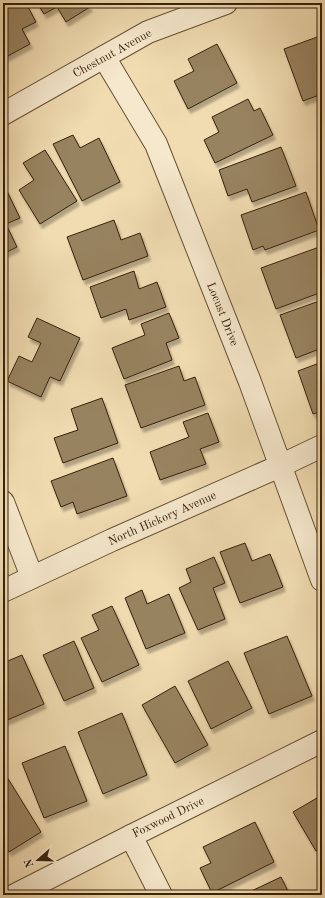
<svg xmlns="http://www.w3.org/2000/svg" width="325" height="898" font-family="'Old Standard TT',serif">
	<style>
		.building { fill: #988361; stroke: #37220a; filter: url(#shadow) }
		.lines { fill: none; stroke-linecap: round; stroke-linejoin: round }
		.minor-casing { stroke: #665034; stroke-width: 24 }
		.minor { stroke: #f6e8cd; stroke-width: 22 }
		.labels { text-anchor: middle; stroke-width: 3; stroke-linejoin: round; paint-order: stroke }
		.street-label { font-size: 12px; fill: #37220a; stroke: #f6e8cd }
	</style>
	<defs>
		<filter id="shadow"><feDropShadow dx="2.5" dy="4.5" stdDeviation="1" flood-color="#0004"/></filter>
	</defs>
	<rect width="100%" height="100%" fill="#f1dcb2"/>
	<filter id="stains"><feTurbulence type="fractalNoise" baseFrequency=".005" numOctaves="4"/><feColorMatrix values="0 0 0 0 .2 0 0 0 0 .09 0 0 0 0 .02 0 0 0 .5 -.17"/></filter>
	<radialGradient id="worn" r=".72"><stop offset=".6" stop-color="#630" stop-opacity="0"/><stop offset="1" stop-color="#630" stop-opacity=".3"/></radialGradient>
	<!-- building -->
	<g class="building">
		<path d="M3,3H26L36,22L22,29L30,44L6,57L3,51Z"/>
		<path d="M37,3H87L90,7L66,22L57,7L44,14Z"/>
		<path d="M320,36L322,43V94L303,101L284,49Z"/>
		<path d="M217,44L237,83L188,109L174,81L194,71L188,59Z"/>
		<path d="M248,99L254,111L260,108L273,135L215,163L204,140L219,132L212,117Z"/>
		<path d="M73,135L80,148L99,138L120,182L82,201L53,144Z"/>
		<path d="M281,147L296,186L252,202L247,189L228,196L219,170Z"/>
		<path d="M45,150L77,201L40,224L19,190L34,180L23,163Z"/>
		<path d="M6,189L20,218L6,224L17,247L3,254V191Z"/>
		<path d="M306,192L319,230L265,250L263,246L253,250L241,215Z"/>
		<path d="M114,220L121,240L140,233L148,256L83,280L67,237Z"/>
		<path d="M322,246V292L276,309L261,268Z"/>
		<path d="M134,271L139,289L157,282L166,307L129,320L126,309L101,318L90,287Z"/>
		<path d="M322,300V348L296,358L280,315Z"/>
		<path d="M169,313L179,338L166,343L172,360L124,379L112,348L145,335L141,324Z"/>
		<path d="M37,318L80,338L60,381L50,377L41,397L7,381L19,356L32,362L41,343L28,337Z"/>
		<path d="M322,362V411L313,414L298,371Z"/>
		<path d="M179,366L184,381L195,377L205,405L141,428L125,385Z"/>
		<path d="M102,398L118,443L63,463L54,438L78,430L71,409Z"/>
		<path d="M208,413L219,442L200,449L206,464L160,480L150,452L189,437L183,422Z"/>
		<path d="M113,458L127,496L77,514L73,502L61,507L51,481Z"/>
		<path d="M245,543L252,561L270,554L283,587L240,603L220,552Z"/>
		<path d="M214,557L225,583L213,588L225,619L198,630L179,588L191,582L186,569Z"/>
		<path d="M142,590L147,604L169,594L185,633L146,649L125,598Z"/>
		<path d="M112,606L139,665L102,682L81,638L99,630L92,615Z"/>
		<path d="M287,636L312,696L269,714L244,653Z"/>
		<path d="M74,641L94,688L64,701L43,655Z"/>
		<path d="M22,655L44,704L3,722V663Z"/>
		<path d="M228,661L252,708L211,729L188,681Z"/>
		<path d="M175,686L208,745L175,763L142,705Z"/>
		<path d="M122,713L147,775L103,794L78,732Z"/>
		<path d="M65,746L87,801L44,818L22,763Z"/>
		<path d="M7,777L41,832L9,852L3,842V780Z"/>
		<path d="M322,795V847L316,851L293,812Z"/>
		<path d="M255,822L274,862L212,893L200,868L211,863L203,847Z"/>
		<path d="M281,877L290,895H243Z"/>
	</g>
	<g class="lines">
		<!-- minor casing -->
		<g class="minor-casing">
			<g id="minor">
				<path d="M104,57L156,144L250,382L322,580"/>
				<path d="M3,114L148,32L226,3"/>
				<path d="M3,502L32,577"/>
				<path d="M3,591L112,540L280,466L322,446"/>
				<path d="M131,836L161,895"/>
				<path d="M15,895L131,836L322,741"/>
			</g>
		</g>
		<!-- minor -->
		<use href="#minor" class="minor"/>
	</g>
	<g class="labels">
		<!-- street labels -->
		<g class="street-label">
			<text transform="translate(112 53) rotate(-29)" y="4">Chestnut Avenue</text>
			<text transform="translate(223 314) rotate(68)" y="4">Locust Drive</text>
			<text transform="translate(162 518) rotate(-24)" y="4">North Hickory Avenue</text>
			<text transform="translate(168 817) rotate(-26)" y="4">Foxwood Drive</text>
		</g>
	</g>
	<!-- margin -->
	<rect width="325" height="898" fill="none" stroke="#f1dcb2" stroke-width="16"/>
	<rect x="4" y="4" width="317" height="890" fill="none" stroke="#37220a" stroke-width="2"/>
	<rect x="8" y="8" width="309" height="882" fill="none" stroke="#37220a"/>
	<!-- north arrow -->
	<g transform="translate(38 860) rotate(250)" stroke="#f6e8cd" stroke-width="3" paint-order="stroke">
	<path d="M0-3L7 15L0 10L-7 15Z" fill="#37220a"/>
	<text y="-6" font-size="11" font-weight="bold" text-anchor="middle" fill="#37220a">N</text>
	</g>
	<rect width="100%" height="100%" filter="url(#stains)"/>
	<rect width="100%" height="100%" fill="url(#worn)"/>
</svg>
